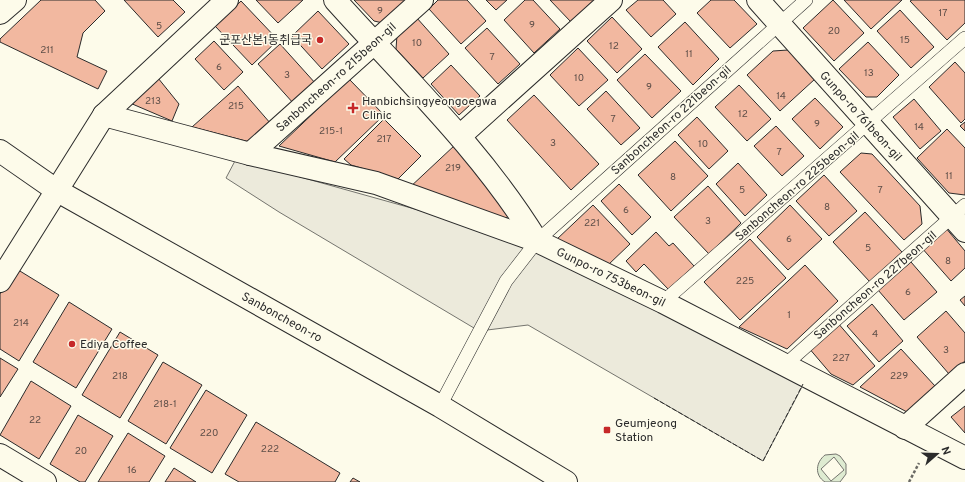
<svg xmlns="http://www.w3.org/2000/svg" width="965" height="482" font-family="Overpass,'Noto Sans KR',sans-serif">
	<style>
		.green { fill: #deebd1; stroke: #74746e; fill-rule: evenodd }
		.parking { fill: #eceadb; stroke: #74746e }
		.building { fill: #f2b8a0; stroke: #2b2b2b }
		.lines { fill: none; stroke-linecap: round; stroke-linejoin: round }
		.service-casing { stroke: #2b2b2b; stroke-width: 14 }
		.minor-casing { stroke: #2b2b2b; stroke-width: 24 }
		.tertiary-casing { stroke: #2b2b2b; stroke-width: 24 }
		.path { stroke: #6a6964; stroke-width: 2.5; stroke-dasharray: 3 2; stroke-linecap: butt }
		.service { stroke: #fdfbea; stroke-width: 13 }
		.minor { stroke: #fdfbea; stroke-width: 22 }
		.tertiary { stroke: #fdfbea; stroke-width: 22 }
		.fence { stroke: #2b2b2b; stroke-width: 1; stroke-dasharray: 5 2; stroke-linecap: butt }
		.poi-dot { fill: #c62828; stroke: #fdfbea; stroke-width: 1.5 }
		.labels { text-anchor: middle; stroke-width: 3; stroke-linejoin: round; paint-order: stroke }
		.number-label { font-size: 10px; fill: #5d4e48 }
		.poi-label { font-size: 12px; fill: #2b2b2b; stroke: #fdfbea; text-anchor: start }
		.street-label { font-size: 12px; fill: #2b2b2b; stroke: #fdfbea }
	</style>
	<rect width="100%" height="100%" fill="#fdfbea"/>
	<!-- green -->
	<path class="green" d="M836,454L840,456L846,464V474L840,482H825C814,475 816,462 825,455ZM834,457L844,470L831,481L821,469Z"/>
	<!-- parking -->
	<path class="parking" d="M236,159L497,232L804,383L763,461L528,325L479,331L279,212L226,178Z"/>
	<!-- building -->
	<g class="building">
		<path d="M41,0H95L105,11L83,33L77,57L107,71L98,89L0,42V39Z"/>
		<path d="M124,0H173L185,12L158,37Z"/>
		<path d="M256,0H303L278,23Z"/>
		<path d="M354,0H408L383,23L374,21Z"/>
		<path d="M438,0H467L486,21L461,44L429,9Z"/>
		<path d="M486,0H507L496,10Z"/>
		<path d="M525,0H533L560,29L534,53L504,20Z"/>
		<path d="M550,0H594L571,22Z"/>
		<path d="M638,0H663L676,14L651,37L626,10Z"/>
		<path d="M711,0H734L757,24L730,48L697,13Z"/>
		<path d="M833,0L864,33L834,61L803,28Z"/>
		<path d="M844,0H902L871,29Z"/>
		<path d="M912,0H965V23L947,40L910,1Z"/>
		<path d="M241,1L278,40L252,65L215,26Z"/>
		<path d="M900,10L934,47L911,68L877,31Z"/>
		<path d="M318,11L349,44L322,69L292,36Z"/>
		<path d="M416,17L449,54L423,78L396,49L397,35Z"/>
		<path d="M612,17L642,49L617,73L587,41Z"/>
		<path d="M685,22L719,59L693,85L658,47Z"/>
		<path d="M487,28L520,64L498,84L465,48Z"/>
		<path d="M214,41L243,72L224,90L195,59Z"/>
		<path d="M868,42L899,75L877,97H866L839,69Z"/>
		<path d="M280,44L316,84L294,104L258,64Z"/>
		<path d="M578,48L608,80L579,106L550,75Z"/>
		<path d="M788,50L815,79L780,111L747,75L773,51Z"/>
		<path d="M645,54L681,91L652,118L617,80Z"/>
		<path d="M955,62L965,73V119L961,123L929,87Z"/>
		<path d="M451,65L480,96L459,115L431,84Z"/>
		<path d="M158,78L179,104L172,121L130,103Z"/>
		<path d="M349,79L384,115L335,162L279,146Z"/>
		<path d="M739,85L771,119L747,141L715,107Z"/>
		<path d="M238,86L271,124L250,142L192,127Z"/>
		<path d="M606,91L640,128L621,145L587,109Z"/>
		<path d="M534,95L599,164L571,190L507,120Z"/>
		<path d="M815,98L843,127L820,149L792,119Z"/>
		<path d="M914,99L941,131L920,149L893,117Z"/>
		<path d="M697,117L728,151L709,169L678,135Z"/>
		<path d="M384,119L421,156L398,179L351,165L344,159Z"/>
		<path d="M965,122V131L960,126Z"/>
		<path d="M776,126L804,156L782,176L754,146Z"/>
		<path d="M947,129L965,148V195L949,193L917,158Z"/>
		<path d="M675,141L708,176L671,211L638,175Z"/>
		<path d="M455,145L515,210L504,220L408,189Z"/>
		<path d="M861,153L872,154L920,206L922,224L904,240L840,172Z"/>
		<path d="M738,163L767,195L745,216L716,184Z"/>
		<path d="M824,175L857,211L829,236L796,201Z"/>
		<path d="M619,184L651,217L632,235L601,201Z"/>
		<path d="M708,186L741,223L709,254L674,217Z"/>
		<path d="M593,205L630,244L608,265L556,240Z"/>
		<path d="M790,205L822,239L788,270L757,237Z"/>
		<path d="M865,212L902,252L870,282L833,242Z"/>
		<path d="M945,227L965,251V268L951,281L921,247Z"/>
		<path d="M656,232L669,246L673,243L694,266L669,290L644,264L636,272L626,261Z"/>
		<path d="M750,239L786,278L740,320L704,282Z"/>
		<path d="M911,262L937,292L904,320L878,290Z"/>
		<path d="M805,265L838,301L787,349L739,327Z"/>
		<path d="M15,268L59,295L19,361L0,349V294Z"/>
		<path d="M965,296V306L960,300Z"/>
		<path d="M69,302L112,329L76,388L33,362Z"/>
		<path d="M872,304L903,341L879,362L847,326Z"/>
		<path d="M946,311L965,333V361L949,374L917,337Z"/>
		<path d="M837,322L875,366L853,385L831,374L808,347Z"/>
		<path d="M120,332L158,355L120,418L82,395Z"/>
		<path d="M901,349L935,386L907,412L860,387Z"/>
		<path d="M0,358L18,369L0,397Z"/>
		<path d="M163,362L202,385L166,444L128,421Z"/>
		<path d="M31,381L71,406L39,459L0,435Z"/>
		<path d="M206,390L247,415L212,473L170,448Z"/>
		<path d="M965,406V433L951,417Z"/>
		<path d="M78,415L113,436L85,482H80L50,464Z"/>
		<path d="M256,422L340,473L335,482H239L225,474Z"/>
		<path d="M128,433L165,456L149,482H98Z"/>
		<path d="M174,468L196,482H165Z"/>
		<path d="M353,478L360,482H350Z"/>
	</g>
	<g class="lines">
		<!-- service casing -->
		<g class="service-casing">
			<g id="service">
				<path d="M663,302L965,38"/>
				<path d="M785,365L965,205"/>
				<path d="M440,406L506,281L537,241L806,0"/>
			</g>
		</g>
		<!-- minor casing -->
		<g class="minor-casing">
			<g id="minor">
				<path d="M335,0C405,78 482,151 537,241"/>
				<path d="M758,0L965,231"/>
				<path d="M0,13L15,0"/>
				<path d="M104,115L250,154L376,183L537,241L663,302L965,458"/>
				<path d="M460,136L611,0"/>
				<path d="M250,154L422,0"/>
				<path d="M0,281L104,115L227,0"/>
				<path d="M905,428L965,374"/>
				<path d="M0,455L45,482"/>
			</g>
		</g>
		<!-- tertiary casing -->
		<g class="tertiary-casing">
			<path id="tertiary" d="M0,151L56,190L440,406L566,482"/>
		</g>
		<!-- path -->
		<path class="path" d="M909,482L919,463"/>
		<!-- service -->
		<use href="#service" class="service"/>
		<!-- minor -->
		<use href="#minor" class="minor"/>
		<!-- tertiary -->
		<use href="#tertiary" class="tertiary"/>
		<!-- fence -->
		<path class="fence" d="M654,398L763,461L803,384"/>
	</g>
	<!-- markers -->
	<g class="poi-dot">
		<circle cx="320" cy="40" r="4"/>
		<path d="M351 102h4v4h4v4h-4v4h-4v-4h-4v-4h4z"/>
		<circle cx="72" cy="344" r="4"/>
		<rect x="603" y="426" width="8" height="8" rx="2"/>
	</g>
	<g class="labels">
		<!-- number labels -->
		<g class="number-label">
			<text x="380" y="14">9</text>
			<text x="943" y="16">17</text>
			<text x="532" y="28">9</text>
			<text x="159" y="29">5</text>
			<text x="834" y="34">20</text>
			<text x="905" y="43">15</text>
			<text x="417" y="46">10</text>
			<text x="614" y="49">12</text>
			<text x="47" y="53">211</text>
			<text x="689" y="57">11</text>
			<text x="492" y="60">7</text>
			<text x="219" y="70">6</text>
			<text x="869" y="76">13</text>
			<text x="287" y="78">3</text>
			<text x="579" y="81">10</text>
			<text x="649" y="90">9</text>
			<text x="781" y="99">14</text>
			<text x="153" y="104">213</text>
			<text x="236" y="109">215</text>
			<text x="743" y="117">12</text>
			<text x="613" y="122">7</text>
			<text x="817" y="127">9</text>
			<text x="919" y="130">14</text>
			<text x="331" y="134">215-1</text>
			<text x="384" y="142">217</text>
			<text x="553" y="146">3</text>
			<text x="703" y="147">10</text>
			<text x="779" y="155">7</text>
			<text x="453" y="171">219</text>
			<text x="949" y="179">11</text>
			<text x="673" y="180">8</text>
			<text x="742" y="193">5</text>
			<text x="880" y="193">7</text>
			<text x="827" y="210">8</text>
			<text x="626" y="213">6</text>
			<text x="708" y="224">3</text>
			<text x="592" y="226">221</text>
			<text x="789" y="242">6</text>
			<text x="868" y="251">5</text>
			<text x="948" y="264">8</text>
			<text x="745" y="284">225</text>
			<text x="908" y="295">6</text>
			<text x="789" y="318">1</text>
			<text x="21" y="326">214</text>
			<text x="875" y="337">4</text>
			<text x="946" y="353">3</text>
			<text x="841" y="361">227</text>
			<text x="120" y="379">218</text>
			<text x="899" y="379">229</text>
			<text x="165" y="407">218-1</text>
			<text x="35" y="423">22</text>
			<text x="209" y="436">220</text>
			<text x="270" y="452">222</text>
			<text x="81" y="454">20</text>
			<text x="132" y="473">16</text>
		</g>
		<!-- poi labels -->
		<g class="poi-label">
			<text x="312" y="44" text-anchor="end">군포산본1동취급국</text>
			<text x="362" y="105">Hanbichsingyeongoegwa<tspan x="362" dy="14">Clinic</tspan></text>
			<text x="80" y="348">Ediya Coffee</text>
			<text x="615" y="427">Geumjeong<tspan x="615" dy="14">Station</tspan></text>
		</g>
		<!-- street labels -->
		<g class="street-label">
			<text transform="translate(336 77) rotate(-42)" y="4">Sanboncheon-ro 215beon-gil</text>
			<text transform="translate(861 116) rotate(48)" y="4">Gunpo-ro 761beon-gil</text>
			<text transform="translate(671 120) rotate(-42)" y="4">Sanboncheon-ro 221beon-gil</text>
			<text transform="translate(797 186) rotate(-41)" y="4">Sanboncheon-ro 225beon-gil</text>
			<text transform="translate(611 277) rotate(26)" y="4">Gunpo-ro 753beon-gil</text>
			<text transform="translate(875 285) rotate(-41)" y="4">Sanboncheon-ro 227beon-gil</text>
			<text transform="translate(282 317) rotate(29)" y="4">Sanboncheon-ro</text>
		</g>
	</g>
	<!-- north arrow -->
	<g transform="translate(937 454) rotate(70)" stroke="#fdfbea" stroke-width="3" paint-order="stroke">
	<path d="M0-3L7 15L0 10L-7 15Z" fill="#2b2b2b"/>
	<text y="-6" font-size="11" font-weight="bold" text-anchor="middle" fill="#2b2b2b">N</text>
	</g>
</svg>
